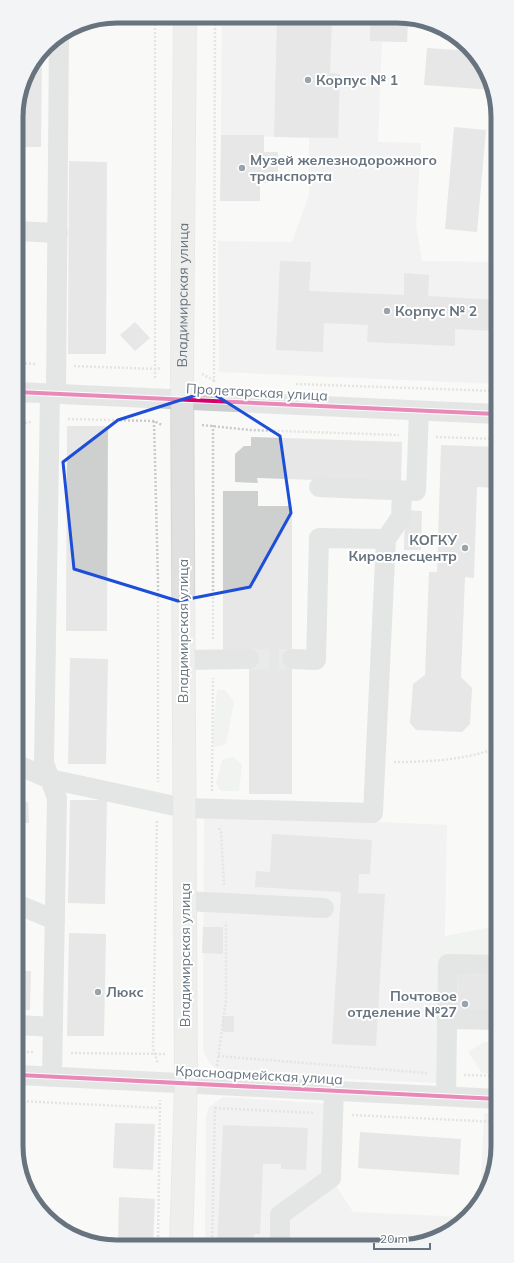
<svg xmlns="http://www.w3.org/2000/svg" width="514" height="1263" font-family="Mulish,sans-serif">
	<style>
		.built { fill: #e7e9e8 }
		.green { fill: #e7eae6 }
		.building { fill: #ced0d0 }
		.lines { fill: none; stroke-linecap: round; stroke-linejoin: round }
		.minor-tunnel { stroke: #d4d8da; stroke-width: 20; stroke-dasharray: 20 10; stroke-linecap: butt }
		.major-casing { stroke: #d5d6d6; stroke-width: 24 }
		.path { stroke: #c9cacb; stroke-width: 2.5; stroke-dasharray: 2 2; stroke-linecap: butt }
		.minor { stroke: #cbcdce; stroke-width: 20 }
		.major { stroke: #e0e0e1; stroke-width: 22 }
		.cycleway-casing { stroke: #fff; stroke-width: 6 }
		.cycleway { stroke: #d6006c; stroke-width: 4 }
		.marked { fill: none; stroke: #1d4ed8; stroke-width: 3; stroke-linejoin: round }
		.poi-dot { fill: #9aa3a9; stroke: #fff; stroke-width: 1.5 }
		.labels { text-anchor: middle; stroke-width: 4; stroke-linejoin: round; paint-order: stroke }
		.poi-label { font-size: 14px; font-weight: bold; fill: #67747f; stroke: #fff; text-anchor: start }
		.street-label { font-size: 14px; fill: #67747f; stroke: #fff }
		.rim { fill: none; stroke: #67747f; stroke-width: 5 }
	</style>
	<rect width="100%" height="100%" fill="#f9f9f8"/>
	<!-- built -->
	<g class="built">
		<path d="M222,17L408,18L407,42H382L378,142L421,143L416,224L422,261L495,262L496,384L219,372L218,241L292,242L309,195V138L221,135Z"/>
		<path d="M204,814L447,825L442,1083L224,1074L210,1064L203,1050Z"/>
		<path d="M223,1097L334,1104L331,1178L353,1212L466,1217L423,1244L205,1245L206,1117L209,1107Z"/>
		<path d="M484,1113H498V1153L490,1185L480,1201Z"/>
	</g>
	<!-- green -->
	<g class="green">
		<path d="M217,690H225L234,702L226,744L215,747L212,739Z"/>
		<path d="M233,757L242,765L239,791H221L216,784L222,760Z"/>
		<path d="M497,926V957L446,959L431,945L445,936Z"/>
		<path d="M484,1042L497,1043L498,1075L482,1073L468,1052Z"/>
	</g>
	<!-- building -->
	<g class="building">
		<path d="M277,17H332L330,73L340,74L338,138L274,137Z"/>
		<path d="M370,18H408L407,42L370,41Z"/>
		<path d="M427,48L472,51L494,90L424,85Z"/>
		<path d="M42,51L41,147H16V110L26,72Z"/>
		<path d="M454,127L486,130L477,232L445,229Z"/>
		<path d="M221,135H264V152H278V183H260V201H220Z"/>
		<path d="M69,161L107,162L106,354H68Z"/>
		<path d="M280,261L311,262L309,291L404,295V273L429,275L428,296L495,300V331L455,329V346L367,342L368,325L324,323L323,352L276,350Z"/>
		<path d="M135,322L150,338L135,351L120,335Z"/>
		<path d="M67,426H108L107,631H66Z"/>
		<path d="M251,437L402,442L401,483L257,478L258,483L235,482V454L244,446H251Z"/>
		<path d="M441,445L496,447V488L477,487L474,578L465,577L461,677L472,688L470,724L462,732L416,730L410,723L413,684L425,675L429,572H437Z"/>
		<path d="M223,491H258V506H292V794H249V652H223Z"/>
		<path d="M405,510L422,511L421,550H404Z"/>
		<path d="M70,658L108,659L106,764H68Z"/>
		<path d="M70,800H107L105,904L68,903Z"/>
		<path d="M18,802H28L29,823H25V842L18,843Z"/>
		<path d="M272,834L372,840L370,874H359L358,893L385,894L376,1046L332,1044L341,892L255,887L256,871L270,872Z"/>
		<path d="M203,927H223V954L202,953Z"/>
		<path d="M69,933L106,934L104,1036H67Z"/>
		<path d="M19,971H31L30,1010H19Z"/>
		<path d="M458,974L497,975V1015L457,1014Z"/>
		<path d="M222,1016H234V1032H223Z"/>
		<path d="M115,1123L155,1124L153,1170L113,1168Z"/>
		<path d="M223,1125L308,1128L306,1170L281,1169V1164H263L260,1234H254V1244L217,1245Z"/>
		<path d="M360,1132L461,1139L459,1175L358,1168Z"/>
		<path d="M119,1197L155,1199L153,1245L118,1244Z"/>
	</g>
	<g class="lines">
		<!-- minor-tunnel -->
		<path class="minor-tunnel" d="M249,659H292"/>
		<!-- major casing -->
		<g class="major-casing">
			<g id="major">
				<path id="s1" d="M181,1245L186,1083L182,371L185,16"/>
			</g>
		</g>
		<!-- path -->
		<g class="path">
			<path d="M155,16V380"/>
			<path d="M17,363L37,364"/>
			<path d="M74,366L156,369L162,368"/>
			<path d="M202,374L215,381"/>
			<path d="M214,382L215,17"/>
			<path d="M296,384L496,391"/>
			<path d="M68,419L154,421L162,425"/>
			<path d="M154,421L158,581V782"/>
			<path d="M17,424L31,422"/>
			<path d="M202,425L250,430L399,435"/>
			<path d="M213,425V641"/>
			<path d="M436,437L496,439"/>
			<path d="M394,762C429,762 464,760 497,748"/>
			<path d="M212,791L213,678"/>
			<path d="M157,821L153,1048L158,1064"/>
			<path d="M219,828L221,832L224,885"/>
			<path d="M19,1052H35"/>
			<path d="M71,1053L166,1054"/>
			<path d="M218,1056L427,1073"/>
			<path d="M217,1066L226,1000V922"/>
			<path d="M464,1075L498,1076"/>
			<path d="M19,1101L160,1108"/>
			<path d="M215,1108L315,1113"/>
			<path d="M352,1115L498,1122"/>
			<path d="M158,1245L160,1100"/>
			<path d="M212,1245L215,1107"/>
		</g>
		<!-- minor -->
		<g class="minor">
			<path d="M17,231L58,233"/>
			<path d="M17,392L496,414"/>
			<path d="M50,394L44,763L57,798L52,1077"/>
			<path d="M56,394L59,35"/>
			<path d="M319,487L416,491L419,411"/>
			<path d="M292,659L316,660L319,538L386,539"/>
			<path d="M184,660L249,659"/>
			<path d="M18,765L50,779L184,808L373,813L386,539L401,517L402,491"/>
			<path d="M185,901L324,908"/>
			<path d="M19,905L55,920"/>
			<path d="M447,1019L497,1020"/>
			<path d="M19,1025L53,1027"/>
			<path d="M19,1075L498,1099"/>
			<path d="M446,1096L448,964L497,965"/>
			<path d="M280,1244V1215L331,1178L334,1090"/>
		</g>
		<!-- major -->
		<use href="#major" class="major"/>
		<!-- cycleway casing -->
		<g class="cycleway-casing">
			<g id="cycleway">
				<path d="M17,392L496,414"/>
				<path d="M19,1075L498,1099"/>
			</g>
		</g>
		<!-- cycleway -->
		<use href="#cycleway" class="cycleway"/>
	</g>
	<!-- marked area -->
	<path d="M0 0H514V1263H0ZM209,391L280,436L291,513L250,587L178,601L74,569L63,462L118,420Z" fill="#f9f9f8" fill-opacity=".55" fill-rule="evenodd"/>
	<path class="marked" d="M209,391L280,436L291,513L250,587L178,601L74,569L63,462L118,420Z"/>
	<!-- markers -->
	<g class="poi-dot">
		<circle cx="308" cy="80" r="4"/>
		<circle cx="242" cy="168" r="4"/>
		<circle cx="387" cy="311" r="4"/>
		<circle cx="465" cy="548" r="4"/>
		<circle cx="98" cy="992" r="4"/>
		<circle cx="465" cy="1004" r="4"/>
	</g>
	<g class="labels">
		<!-- poi labels -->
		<g class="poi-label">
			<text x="316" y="85">Корпус № 1</text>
			<text x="250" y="165">Музей железнодорожного<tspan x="250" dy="16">транспорта</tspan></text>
			<text x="395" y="316">Корпус № 2</text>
			<text x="457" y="545" text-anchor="end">КОГКУ<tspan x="457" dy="16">Кировлесцентр</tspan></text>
			<text x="106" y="997">Люкс</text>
			<text x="457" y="1001" text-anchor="end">Почтовое<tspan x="457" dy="16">отделение №27</tspan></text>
		</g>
		<!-- street labels -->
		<g class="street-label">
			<text dy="5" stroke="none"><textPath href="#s1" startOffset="950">Владимирская улица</textPath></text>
			<text transform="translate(257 392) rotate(3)" y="5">Пролетарская улица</text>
			<text transform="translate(183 631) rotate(-90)" y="5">Владимирская улица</text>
			<text transform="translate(185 955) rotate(-90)" y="5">Владимирская улица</text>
			<text transform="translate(259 1075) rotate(3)" y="5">Красноармейская улица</text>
		</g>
	</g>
	<!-- crop -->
	<path d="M0 0H514V1263H0ZM117 23H397A94 94 0 0 1 491 117V1146A94 94 0 0 1 397 1240H117A94 94 0 0 1 23 1146V117A94 94 0 0 1 117 23Z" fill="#f3f4f5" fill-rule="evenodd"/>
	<path class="rim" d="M117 23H397A94 94 0 0 1 491 117V1146A94 94 0 0 1 397 1240H117A94 94 0 0 1 23 1146V117A94 94 0 0 1 117 23Z"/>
	<!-- scale -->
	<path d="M374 1243v6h56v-6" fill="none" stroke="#67747f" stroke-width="2"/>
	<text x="380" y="1243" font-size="12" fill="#67747f" stroke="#ffffff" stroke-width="3" paint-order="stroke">20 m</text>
</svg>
